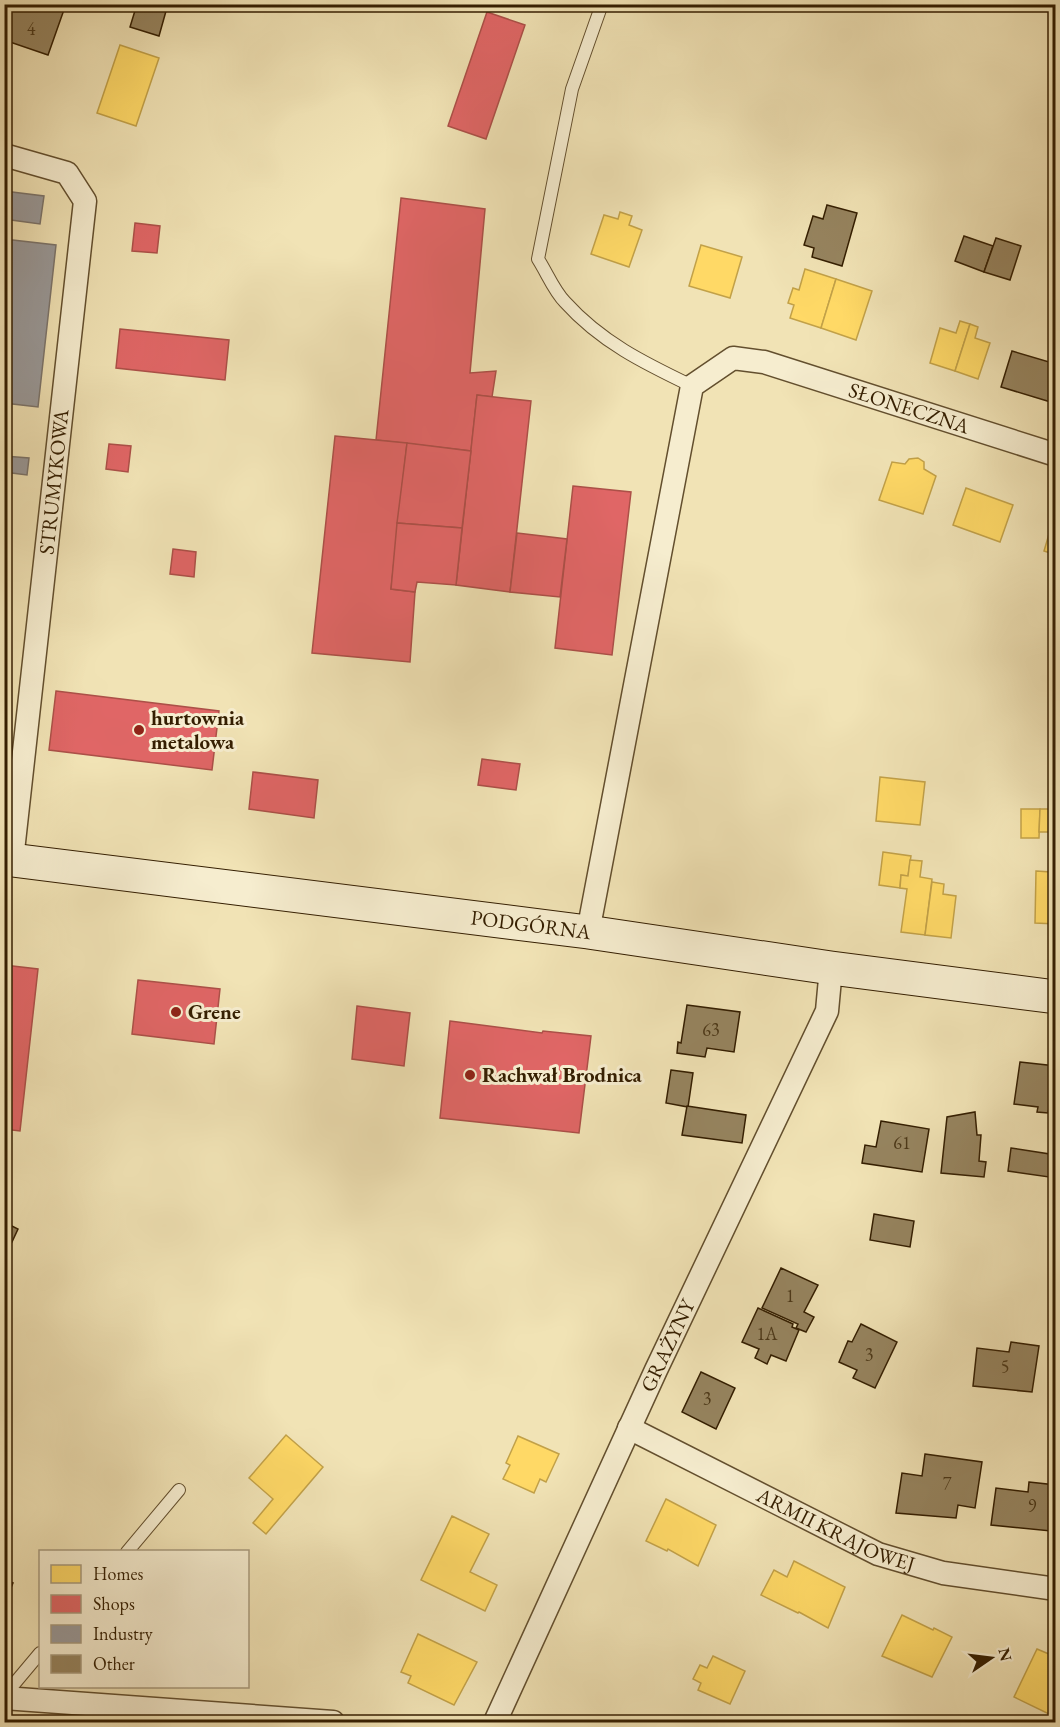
<svg xmlns="http://www.w3.org/2000/svg" width="1060" height="1727" font-family="'EB Garamond',serif">
	<style>
		.homes { fill: #ffd966; stroke: #c2a148; stroke-width: 1.5 }
		.shops { fill: #e06666; stroke: #ac5048; stroke-width: 1.5 }
		.industry { fill: #999; stroke: #7b746b; stroke-width: 1.5 }
		.building { fill: #96845f; stroke: #341e01; stroke-width: 1.5 }
		.lines { fill: none; stroke-linecap: round; stroke-linejoin: round }
		.service-casing { stroke: #634f2e; stroke-width: 14 }
		.minor-casing { stroke: #634f2e; stroke-width: 25 }
		.secondary-casing { stroke: #341e01; stroke-width: 35 }
		.service { stroke: #f6edcf; stroke-width: 12 }
		.minor { stroke: #f6edcf; stroke-width: 22 }
		.secondary { stroke: #f6edcf; stroke-width: 33 }
		.poi-dot { fill: #8f2418; stroke: #f6edcf; stroke-width: 2 }
		.labels { text-anchor: middle; stroke-width: 6; stroke-linejoin: round; paint-order: stroke }
		.number-label { font-size: 18px; fill: #4c3818 }
		.street-label { font-size: 21px; fill: #341e01; stroke: #f6edcf }
		.poi-label { font-size: 21px; font-weight: bold; fill: #341e01; stroke: #f6edcf; text-anchor: start }
	</style>
	<rect width="100%" height="100%" fill="#f1e3b5"/>
	<filter id="stains"><feTurbulence type="fractalNoise" baseFrequency=".00333" numOctaves="4"/><feColorMatrix values="0 0 0 0 .2 0 0 0 0 .09 0 0 0 0 .02 0 0 0 .5 -.17"/></filter>
	<radialGradient id="worn" r=".72"><stop offset=".6" stop-color="#630" stop-opacity="0"/><stop offset="1" stop-color="#630" stop-opacity=".3"/></radialGradient>
	<!-- homes -->
	<g class="homes">
		<path d="M120,45L159,58L136,126L97,113Z"/>
		<path d="M620,212L632,216L629,225L642,230L629,267L591,254L604,215L618,219Z"/>
		<path d="M701,245L742,257L730,298L689,286Z"/>
		<path d="M805,269L836,279L821,328L790,318L794,305L788,303L793,288L799,290Z"/>
		<path d="M836,279L872,291L856,340L821,328Z"/>
		<path d="M960,321L970,324L955,371L930,363L940,328L956,333Z"/>
		<path d="M970,324L978,327L975,338L990,343L978,379L955,371Z"/>
		<path d="M918,458L924,462V469L936,476L923,514L879,500L892,462L905,464L909,459Z"/>
		<path d="M966,488L1013,505L1000,542L953,525Z"/>
		<path d="M1054,517H1056V555L1044,551Z"/>
		<path d="M880,777L925,782L920,825L876,821Z"/>
		<path d="M1021,809H1040L1039,838H1021Z"/>
		<path d="M1040,809H1056V832H1039Z"/>
		<path d="M883,852L911,856L908,876L901,875L900,888L879,885Z"/>
		<path d="M910,860L922,861L920,877L932,879L925,935L901,932L907,889L900,888L901,875L908,876Z"/>
		<path d="M1036,871L1051,872V886H1056V924L1035,923Z"/>
		<path d="M932,882L944,884L943,894L956,896L951,938L925,935Z"/>
		<path d="M286,1435L323,1467L266,1534L253,1523L273,1499L249,1478Z"/>
		<path d="M518,1436L559,1454L546,1482L540,1479L534,1493L503,1479L510,1465L506,1463Z"/>
		<path d="M666,1499L716,1525L698,1566L668,1549L667,1551L646,1541Z"/>
		<path d="M452,1516L489,1534L470,1572L497,1585L485,1611L421,1580Z"/>
		<path d="M794,1561L845,1587L828,1628L799,1612L798,1613L761,1595L774,1570L787,1577Z"/>
		<path d="M902,1615L933,1630L934,1628L952,1637L932,1677L882,1656Z"/>
		<path d="M418,1634L477,1662L454,1705L408,1683L411,1676L401,1672Z"/>
		<path d="M1037,1649L1056,1657V1705L1051,1715L1014,1697Z"/>
		<path d="M713,1656L745,1671L730,1704L698,1690L701,1683L693,1679L700,1665L707,1668Z"/>
	</g>
	<!-- shops -->
	<g class="shops">
		<path d="M487,12L525,25L486,139L448,126Z"/>
		<path d="M401,198L485,209L470,373L496,371L492,397L477,395L471,451L376,440Z"/>
		<path d="M135,223L160,226L157,253L132,251Z"/>
		<path d="M120,329L229,340L225,380L116,368Z"/>
		<path d="M477,395L531,401L510,592L456,585Z"/>
		<path d="M335,436L407,443L391,589L415,592L410,662L312,653Z"/>
		<path d="M407,443L471,451L462,528L397,523Z"/>
		<path d="M109,444L131,446L128,472L106,469Z"/>
		<path d="M573,486L631,492L612,655L555,648Z"/>
		<path d="M397,523L462,528L456,585L417,582L415,592L391,589Z"/>
		<path d="M517,533L567,539L560,597L510,592Z"/>
		<path d="M173,549L196,552L194,577L170,574Z"/>
		<path d="M56,691L219,711L212,770L49,750Z"/>
		<path d="M482,759L520,764L516,790L478,785Z"/>
		<path d="M253,772L318,780L314,818L249,809Z"/>
		<path d="M4,965L38,969L20,1131L4,1129Z"/>
		<path d="M138,980L220,989L214,1044L132,1034Z"/>
		<path d="M357,1006L410,1013L404,1066L352,1059Z"/>
		<path d="M450,1021L542,1033L543,1031L591,1036L579,1133L440,1118Z"/>
	</g>
	<!-- industry -->
	<g class="industry">
		<path d="M4,191L44,196L40,224L4,219Z"/>
		<path d="M4,239L56,245L38,407L4,403Z"/>
		<path d="M4,456L29,458L27,475L4,472Z"/>
	</g>
	<!-- building -->
	<g class="building">
		<path d="M10,4H66L48,55L4,40V19Z"/>
		<path d="M137,4H168L159,36L130,27Z"/>
		<path d="M827,205L857,213L842,266L812,257L814,248L804,245L813,216L823,219Z"/>
		<path d="M964,236L993,246L984,272L955,261Z"/>
		<path d="M996,238L1021,246L1010,280L984,272Z"/>
		<path d="M1012,351L1056,364V398L1054,403L1001,387Z"/>
		<path d="M687,1005L740,1012L734,1052L707,1048L705,1057L677,1053L678,1042L681,1043Z"/>
		<path d="M1020,1062L1056,1066V1109L1049,1108L1048,1113L1037,1112L1038,1107L1014,1104Z"/>
		<path d="M671,1070L693,1073L688,1107L666,1103Z"/>
		<path d="M687,1106L746,1115L742,1143L682,1135Z"/>
		<path d="M975,1112L977,1135H981L979,1161L986,1162L984,1177L941,1173L947,1117Z"/>
		<path d="M881,1121L929,1129L922,1172L862,1163L865,1145L876,1147Z"/>
		<path d="M1011,1148L1056,1155V1178L1008,1171Z"/>
		<path d="M874,1214L914,1221L910,1247L870,1240Z"/>
		<path d="M4,1222L18,1229L4,1259Z"/>
		<path d="M781,1268L818,1285L804,1312L814,1317L806,1332L796,1328L798,1324L762,1308Z"/>
		<path d="M758,1308L793,1324L792,1327L799,1330L786,1361L771,1355L767,1364L755,1358L759,1349L742,1342Z"/>
		<path d="M861,1324L897,1342L875,1388L853,1378L857,1370L839,1362L848,1341L852,1342Z"/>
		<path d="M1011,1342L1039,1346L1032,1392L973,1386L977,1348L1009,1352Z"/>
		<path d="M701,1372L735,1388L716,1429L682,1412Z"/>
		<path d="M925,1454L982,1462L975,1508L958,1505L956,1518L896,1513L902,1473L922,1476Z"/>
		<path d="M1029,1482L1056,1485L1051,1531L991,1525L996,1488L1028,1492Z"/>
		<path d="M4,1579L13,1583L4,1605Z"/>
	</g>
	<g class="lines">
		<!-- service casing -->
		<g class="service-casing">
			<g id="service">
				<path d="M602,4L572,89L538,259C547,273 554,291 565,302C601,342 644,363 692,386"/>
				<path d="M127,1552L179,1490"/>
				<path d="M4,1696L40,1653"/>
			</g>
		</g>
		<!-- minor casing -->
		<g class="minor-casing">
			<g id="minor">
				<path d="M4,155L67,173L85,201L12,860"/>
				<path id="s1" d="M588,932L692,386L733,358L764,362L1056,455"/>
				<path id="s2" d="M629,1428L878,1554L943,1573L1056,1589"/>
				<path d="M4,1698L333,1722"/>
				<path id="s3" d="M495,1722L656,1370L827,1011L831,968"/>
			</g>
		</g>
		<!-- secondary casing -->
		<g class="secondary-casing">
			<g id="secondary">
				<path id="s4" d="M4,859L588,932L831,968L1056,997"/>
			</g>
		</g>
		<!-- service -->
		<use href="#service" class="service"/>
		<!-- minor -->
		<use href="#minor" class="minor"/>
		<!-- secondary -->
		<use href="#secondary" class="secondary"/>
	</g>
	<!-- markers -->
	<g class="poi-dot">
		<circle cx="139" cy="730" r="6"/>
		<circle cx="176" cy="1012" r="6"/>
		<circle cx="470" cy="1075" r="6"/>
	</g>
	<g class="labels">
		<!-- number labels -->
		<g class="number-label">
			<text x="31" y="35">4</text>
			<text x="711" y="1036">63</text>
			<text x="902" y="1149">61</text>
			<text x="790" y="1302">1</text>
			<text x="767" y="1340">1A</text>
			<text x="869" y="1361">3</text>
			<text x="1005" y="1373">5</text>
			<text x="707" y="1405">3</text>
			<text x="947" y="1490">7</text>
			<text x="1032" y="1512">9</text>
		</g>
		<!-- street labels -->
		<g class="street-label">
			<text dy="7" stroke="none"><textPath href="#s1" startOffset="789">SŁONECZNA</textPath></text>
			<text transform="translate(54 482) rotate(-84)" y="7">STRUMYKOWA</text>
			<text dy="7" stroke="none"><textPath href="#s4" startOffset="531">PODGÓRNA</textPath></text>
			<text dy="7" stroke="none"><textPath href="#s3" startOffset="414">GRAŻYNY</textPath></text>
			<text dy="7" stroke="none"><textPath href="#s2" startOffset="231">ARMII KRAJOWEJ</textPath></text>
		</g>
		<!-- poi labels -->
		<g class="poi-label">
			<text x="151" y="725">hurtownia<tspan x="151" dy="24">metalowa</tspan></text>
			<text x="188" y="1019">Grene</text>
			<text x="482" y="1082">Rachwał Brodnica</text>
		</g>
	</g>
	<!-- margin -->
	<rect width="1060" height="1727" fill="none" stroke="#f1e3b5" stroke-width="24"/>
	<rect x="6" y="6" width="1048" height="1715" fill="none" stroke="#341e01" stroke-width="3"/>
	<rect x="12" y="12" width="1036" height="1703" fill="none" stroke="#341e01" stroke-width="1.5"/>
	<!-- legend -->
	<rect x="39" y="1550" width="210" height="138" fill="#f6edcf" stroke="#a89a7d" stroke-width="1.5"/>
	<rect x="51" y="1565" width="30" height="18" fill="#ffd966" stroke="#a89a7d" stroke-width="1.5"/>
	<text x="93" y="1580" font-size="18" fill="#341e01">Homes</text>
	<rect x="51" y="1595" width="30" height="18" fill="#e06666" stroke="#a89a7d" stroke-width="1.5"/>
	<text x="93" y="1610" font-size="18" fill="#341e01">Shops</text>
	<rect x="51" y="1625" width="30" height="18" fill="#999999" stroke="#a89a7d" stroke-width="1.5"/>
	<text x="93" y="1640" font-size="18" fill="#341e01">Industry</text>
	<rect x="51" y="1655" width="30" height="18" fill="#96845f" stroke="#a89a7d" stroke-width="1.5"/>
	<text x="93" y="1670" font-size="18" fill="#341e01">Other</text>
	<!-- north arrow -->
	<g transform="translate(991 1658) rotate(76)" stroke="#f6edcf" stroke-width="4.5" paint-order="stroke">
	<path d="M0-4.5L10 22L0 15L-10 22Z" fill="#341e01"/>
	<text y="-9" font-size="16" font-weight="bold" text-anchor="middle" fill="#341e01">N</text>
	</g>
	<rect width="100%" height="100%" filter="url(#stains)"/>
	<rect width="100%" height="100%" fill="url(#worn)"/>
</svg>
